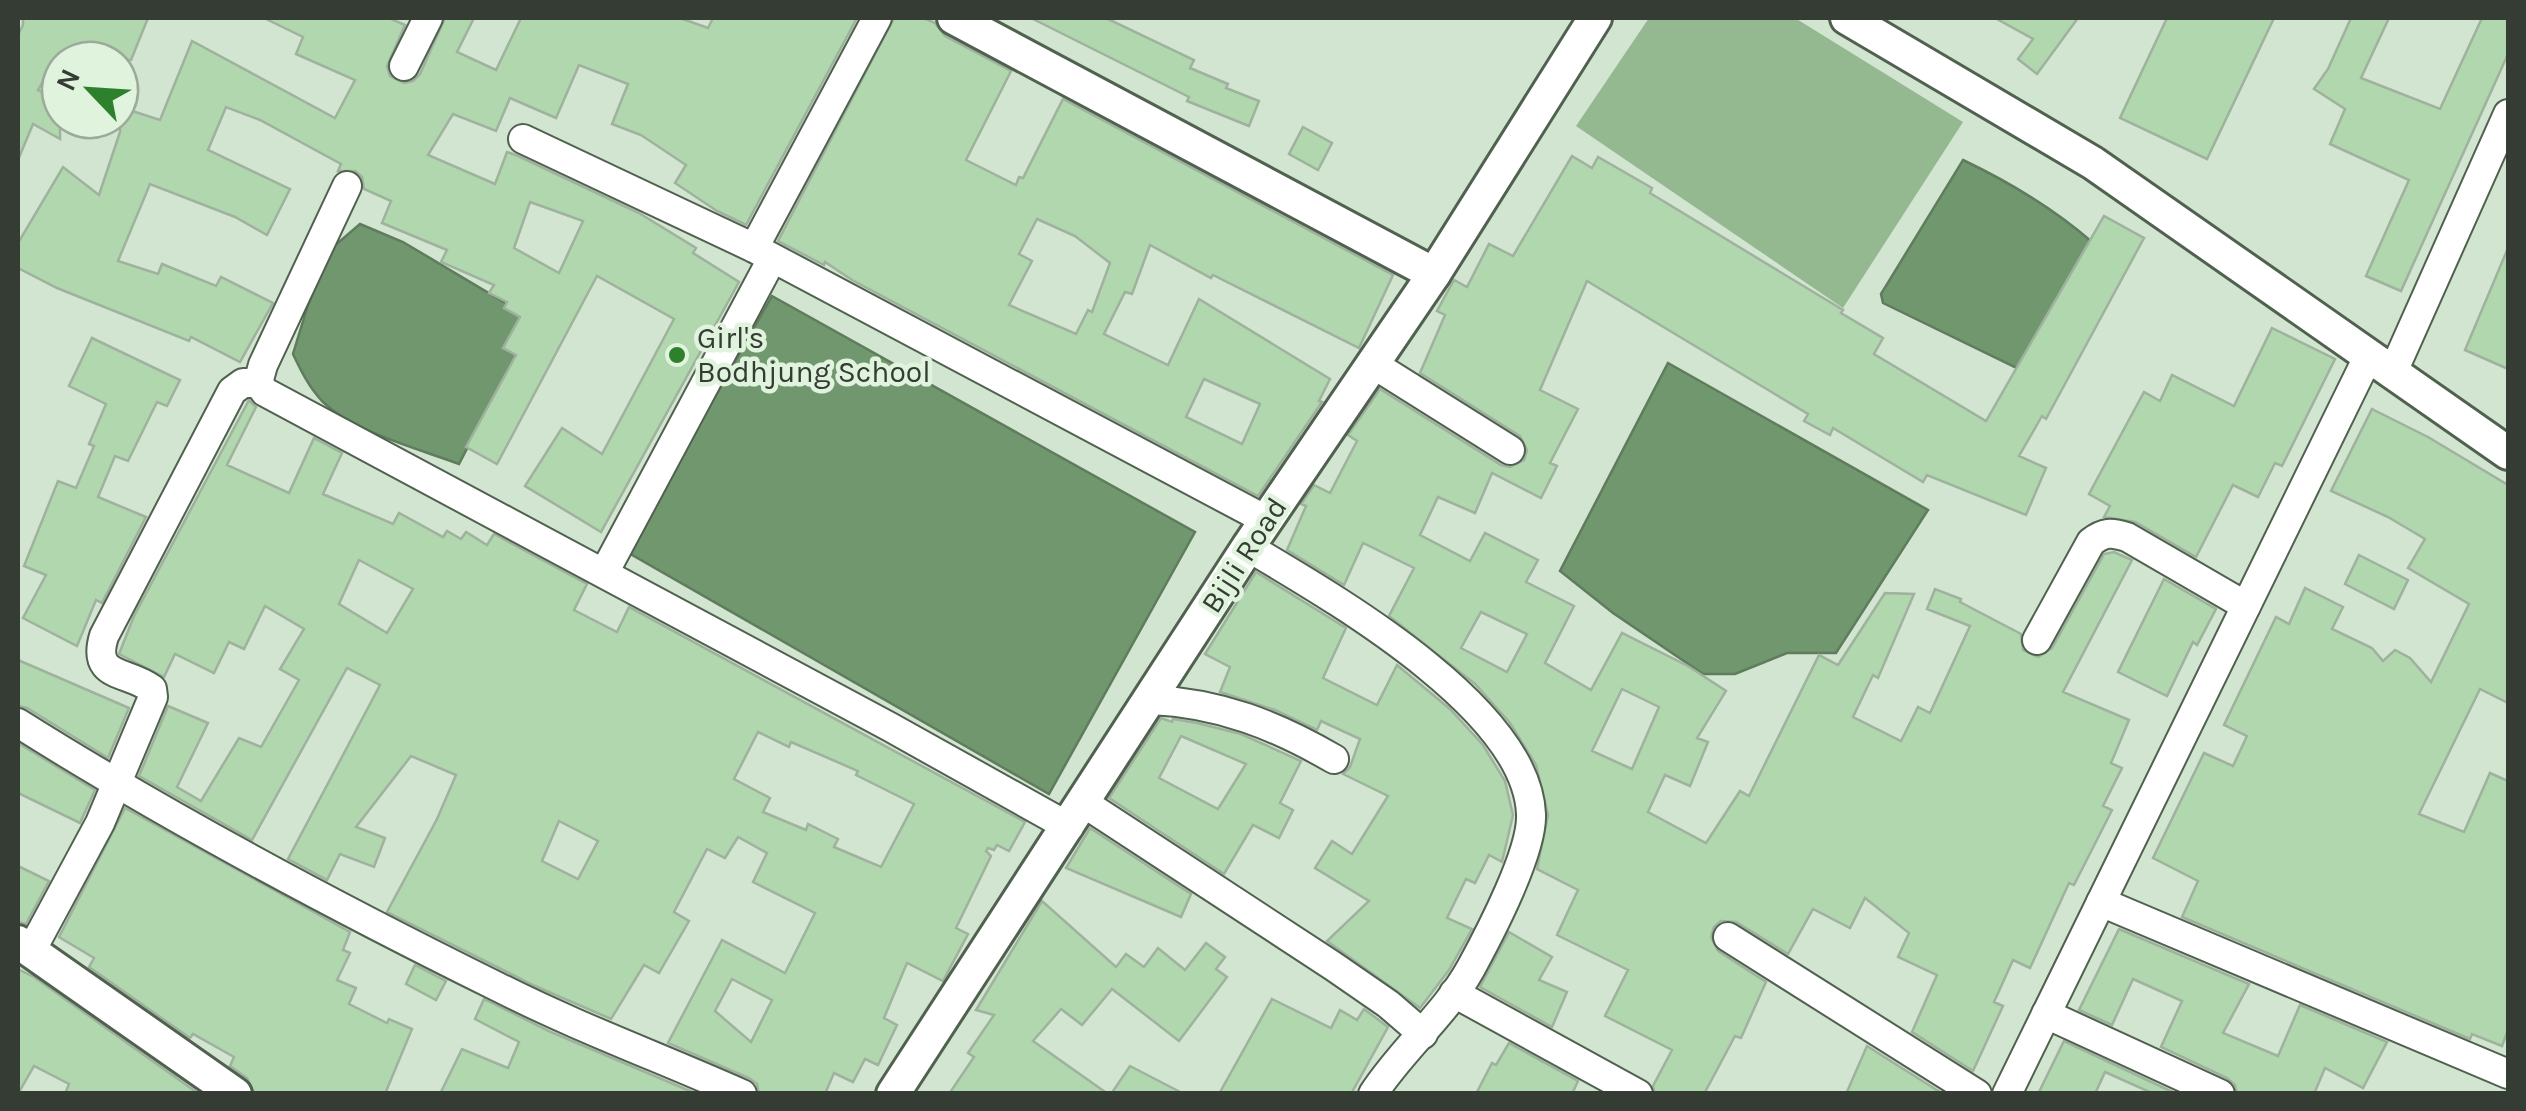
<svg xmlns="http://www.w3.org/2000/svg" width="2526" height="1111" font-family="Karla,sans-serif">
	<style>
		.green { fill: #94b991 }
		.water { fill: #71976f; stroke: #5f7c5d; stroke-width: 2.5 }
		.building { fill: #b0d7ad; stroke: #9fb29e; stroke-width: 2.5; fill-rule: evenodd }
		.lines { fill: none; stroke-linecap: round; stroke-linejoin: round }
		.minor-casing { stroke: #50614f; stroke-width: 32 }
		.tertiary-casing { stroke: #50614f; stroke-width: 38 }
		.minor { stroke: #fff; stroke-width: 28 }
		.tertiary { stroke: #fff; stroke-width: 32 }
		.poi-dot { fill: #2d812d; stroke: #dff3dd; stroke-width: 4 }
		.labels { text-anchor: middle; stroke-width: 9; stroke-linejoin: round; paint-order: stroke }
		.poi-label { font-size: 30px; fill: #343c33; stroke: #dff3dd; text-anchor: start }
		.street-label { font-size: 30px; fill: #343c33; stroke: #dff3dd }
	</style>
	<rect width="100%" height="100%" fill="#d2e5d0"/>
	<!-- green -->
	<path class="green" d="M1649,18H1795L1963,122L1843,308L1576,126Z"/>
	<!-- water -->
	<g class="water">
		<path d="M1963,160C2009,182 2053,208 2092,242L2019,369L1883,303L1881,294Z"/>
		<path d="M360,224L403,242L534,320L459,464C419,449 353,432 322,401C309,387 301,371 293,354L308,305L332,248Z"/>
		<path d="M772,296L1195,532L1049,794L627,552Z"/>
		<path d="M1668,363L1928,510L1836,653H1787L1735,674H1703L1613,613L1560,571Z"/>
	</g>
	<!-- building -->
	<g class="building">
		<path d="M23,18H148L131,60H56L38,90L46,94L43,100L60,109V139L33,124L18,160V35L23,25Z"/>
		<path d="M264,18H389L405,25L387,66L390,76L404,83L413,81L420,74L445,18H474L457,52L496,70L521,18H680L708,28L713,18H857L746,225L717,211L675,183L686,165L641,135L612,124L628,84L579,65L556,118L510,98L496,131L453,114L428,155L495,184L507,152L516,155L639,213L696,248L693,253L739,282L601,532L525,486L562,428L602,454L674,319L597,276L497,464L466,447L516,355L503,348L520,317L504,308L507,302L489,293L494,285L441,262L447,250L382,223L391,201L364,189L362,177L355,171H338L341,164L260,120L226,107L208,150L290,189L267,235L235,217L150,184L118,261L158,274L162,264L216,286L221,277L273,303L240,362L191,337L189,341L57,288L18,268V243L63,167L99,195L120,132V107L160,120L192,41L335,118L355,80L296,54L303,37ZM530,202L583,221L559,273L514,248Z"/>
		<path d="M894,18H924L935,23L945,36L1011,71L966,160L1016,185L1019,177L1023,178L1063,99L1393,275L1359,348L1213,275L1211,278L1150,245L1132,294L1125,292L1104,334L1168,365L1199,299L1330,379L1319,401L1322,402L1258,496L852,280L825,262L824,265L778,241ZM1037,219L1075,236L1110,263L1092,312L1088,310L1076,334L1009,305L1032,261L1019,254ZM1204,379L1260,404L1242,444L1186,417Z"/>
		<path d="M1031,18H1106L1194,60L1190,68L1228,84L1226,88L1259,101L1249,126L1187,101L1189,97Z"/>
		<path d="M1995,18H2078L2037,74L2018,59L2033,39Z"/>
		<path d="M2167,18H2274L2207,159L2120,118Z"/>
		<path d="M2351,18H2389L2361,78L2440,109L2482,18H2508V54L2401,291L2366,276L2409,180L2330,144L2345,109L2314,89L2328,69Z"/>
		<path d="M1303,127L1332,143L1318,170L1289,154Z"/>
		<path d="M1572,156L1592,168L1598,157L1652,188L1650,193L1843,310L1841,313L1883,338L1874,354L1986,421L2104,216L2144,238L2046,419L2042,416L2019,456L2046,468L2026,515L1927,475L1923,482L1833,428L1830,435L1804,421L1808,414L1587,281L1540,390L1578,409L1550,463L1557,466L1541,498L1492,473L1475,513L1438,497L1420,535L1470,561L1485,533L1538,560L1526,582L1574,606L1545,663L1591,690L1622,633L1688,666L1726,691L1697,738L1708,742L1690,786L1665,775L1648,812L1706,843L1740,791L1749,796L1819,655L1838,665L1885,593L1914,594L1878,678L1873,675L1853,717L1901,741L1918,707L1930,713L1970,626L1927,609L1935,589L1961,599L1960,602L2021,634L2023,650L2038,657L2052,648L2104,554L2114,552L2132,560L2063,692L2129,720L2111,763L2122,768L2103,806L2112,810L2074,885L2069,883L2030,968L2013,960L1994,1002L2003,1006L1973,1071L1912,1032L1937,975L1898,957L1909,933L1865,898L1850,928L1813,909L1788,954L1736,922L1721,921L1714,927L1711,937L1718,951L1766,982L1741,1038L1735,1036L1704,1094H1655L1653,1086L1672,1050L1605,1016L1628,970L1557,935L1578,890L1537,869L1548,815L1536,765L1510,723L1475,684L1389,616L1414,568L1363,543L1344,585L1287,550L1306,506L1301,504L1314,485L1330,493L1357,441L1348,435L1380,389L1501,465L1510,467L1524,460L1527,450L1520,436L1420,373L1445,315L1437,311L1454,280L1467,287L1489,244L1513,256ZM1481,612L1527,634L1507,672L1461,648ZM1622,689L1659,707L1632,769L1592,751Z"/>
		<path d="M2508,248V369L2465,350Z"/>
		<path d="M2272,328L2335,359L2282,466L2275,463L2258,497L2233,485L2196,557L2135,522L2104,517L2110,506L2089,494L2144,392L2160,401L2172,375L2234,406Z"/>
		<path d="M92,338L180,380L167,406L157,402L128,461L115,456L98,497L146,517L102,603L96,600L77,646L23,618L46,575L24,566L58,481L76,488L94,446L89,444L106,404L69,386Z"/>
		<path d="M249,400L256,407L227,465L289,493L314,438L342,453L323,494L393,524L399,513L443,537L447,531L461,539L466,532L487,545L494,534L587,584L574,610L617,632L629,607L1025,822L1009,851L997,845L994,850L988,848L986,851L991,856L956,928L968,934L943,981L907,963L884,1018L897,1025L878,1065L865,1059L853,1082L834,1073L825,1094H759L757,1084L749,1078L668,1043L722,940L785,973L815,913L753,882L767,853L738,837L725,858L707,849L674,912L689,921L659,973L644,965L611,1019L535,986L387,912L437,819L456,775L411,756L356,827L385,838L374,867L340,854L327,880L288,859L380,685L347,668L252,840L139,776L168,706L208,723L177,787L201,801L239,738L261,747L299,680L280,669L304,629L265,606L244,649L229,642L214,673L175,654L164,677L119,654L134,616ZM359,560L413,589L387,633L339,604ZM758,732L789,747L791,742L858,771L856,775L914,804L881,867L834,847L838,839L808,824L806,830L763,812L770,798L734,779ZM559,821L598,841L578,879L542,861ZM732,979L772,1000L751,1042L715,1011Z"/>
		<path d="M2372,409L2428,437L2508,485V703L2480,689L2419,814L2464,832L2490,773L2508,781V1030L2502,1046L2472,1034L2470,1039L2182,917L2198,881L2153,858L2204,753L2233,766L2247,736L2224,725L2276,617L2289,624L2305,588L2343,607L2332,629L2372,648L2383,661L2395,650L2410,658L2431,682L2469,604L2408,568L2425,539L2388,517L2331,491Z"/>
		<path d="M2359,555L2408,580L2394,609L2345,584Z"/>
		<path d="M1256,572L1346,628L1323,678L1377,705L1397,665L1450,709L1483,745L1505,781L1513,815L1502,862L1489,855L1475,883L1466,879L1447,918L1472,929L1449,970L1420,1008L1327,941L1369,901L1315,868L1332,841L1352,854L1388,796L1343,774L1350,767L1360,739L1321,721L1317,730L1275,710L1220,692L1230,667L1205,654Z"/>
		<path d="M2164,579L2216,609L2197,645L2193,642L2167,696L2118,672Z"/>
		<path d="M18,660L129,708L108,758L27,708L18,706Z"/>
		<path d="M1161,718L1172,722L1173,719L1197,723L1241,734L1301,761L1280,803L1293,810L1279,838L1253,825L1224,874L1109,798ZM1181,736L1246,764L1218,809L1159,778Z"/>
		<path d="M18,743L95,790L80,823L18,793Z"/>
		<path d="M125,808L350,932L343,950L350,953L337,980L356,988L349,1004L387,1023L389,1019L412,1029L385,1094H255L247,1078L230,1066L234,1057L193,1034L190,1038L89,967L94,958L59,937Z"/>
		<path d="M1090,828L1191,894L1181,917L1066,868Z"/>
		<path d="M18,866L49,881L26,924L18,922Z"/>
		<path d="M1042,901L1116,967L1126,954L1144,967L1158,948L1185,970L1206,943L1225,957L1216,969L1227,977L1179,1041L1112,989L1082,1025L1061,1009L1033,1041L1108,1094H949L974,1057L968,1053L994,1015L976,1010Z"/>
		<path d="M2119,929L2249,984L2223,1033L2278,1056L2300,1005L2387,1042L2363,1088L2325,1068L2314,1094H2237L2235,1085L2227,1078L2161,1047L2182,1001L2133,979L2112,1025L2079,1010Z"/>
		<path d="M1509,932L1552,957L1539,980L1567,992L1552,1027L1480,987Z"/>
		<path d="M415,965L446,981L436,1000L406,984Z"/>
		<path d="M18,969L34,977L199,1094H65L69,1084L34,1066L18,1094Z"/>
		<path d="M484,999L551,1032L697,1094H440L462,1049L508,1068L519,1042L475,1019Z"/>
		<path d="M1272,999L1331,1028L1340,1010L1357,1020L1364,1009L1388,1027L1351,1094H1219Z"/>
		<path d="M2064,1041L2177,1094H2154L2105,1072L2095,1094H2038Z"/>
		<path d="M1509,1043L1578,1081L1572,1094H1476L1492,1063L1496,1065Z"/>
		<path d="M1867,1046L1943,1094H1846Z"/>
		<path d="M1130,1066L1184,1094H1111Z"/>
	</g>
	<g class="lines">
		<!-- minor casing -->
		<g class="minor-casing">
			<g id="minor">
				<path d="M404,66L428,18"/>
				<path d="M523,139L754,248L1266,520"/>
				<path d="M347,186L263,365L258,383L265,392L890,727L1069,827"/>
				<path d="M754,248L877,18"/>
				<path d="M1373,364L1510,450"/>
				<path d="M2392,374L2508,114"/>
				<path d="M1248,547C1332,597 1527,708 1531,814C1533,851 1490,933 1471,968C1445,1015 1402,1049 1373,1094"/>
				<path d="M604,573L772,259"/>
				<path d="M2037,640L2091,542C2104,532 2111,532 2127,537L2246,606"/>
				<path d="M1151,700C1220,703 1275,725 1334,759"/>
				<path d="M18,723C172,820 334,906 498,987C577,1027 661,1058 742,1094"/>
				<path d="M1084,803L1333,966L1388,1004L1423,1034"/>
				<path d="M2101,902L2508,1074"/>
				<path d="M1728,937L1977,1094"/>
				<path d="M31,951L100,823L153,697L152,689C127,670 91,679 104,636L232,391L243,383H258"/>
				<path d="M1454,993L1638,1094"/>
				<path d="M2046,1014L2220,1094"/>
				<path d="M2007,1094L2368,357"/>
			</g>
		</g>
		<!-- tertiary casing -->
		<g class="tertiary-casing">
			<g id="tertiary">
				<path d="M954,18L1434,274"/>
				<path d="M1847,18L2093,163L2508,453"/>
				<path d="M18,942L235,1094"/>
				<path d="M893,1094L1248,547L1434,274L1595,18"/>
			</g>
		</g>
		<!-- minor -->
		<use href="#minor" class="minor"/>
		<!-- tertiary -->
		<use href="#tertiary" class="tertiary"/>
	</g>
	<!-- markers -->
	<circle class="poi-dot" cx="677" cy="355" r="10"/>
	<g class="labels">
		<!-- poi labels -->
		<g class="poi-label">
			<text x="697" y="348">Girl's<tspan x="697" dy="34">Bodhjung School</tspan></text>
		</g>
		<!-- street labels -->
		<g class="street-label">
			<text transform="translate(1244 555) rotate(-57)" y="10">Bijli Road</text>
		</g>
	</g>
	<!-- border -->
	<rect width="2526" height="1111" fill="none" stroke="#343c33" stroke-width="40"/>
	<!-- north arrow -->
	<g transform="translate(90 90) rotate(295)"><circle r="48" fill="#dff3dd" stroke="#9baa99" stroke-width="2.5"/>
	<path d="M0-8L18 38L0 25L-18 38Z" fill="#2d812d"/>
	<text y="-15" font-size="28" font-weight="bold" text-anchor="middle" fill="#343c33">N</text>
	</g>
</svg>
